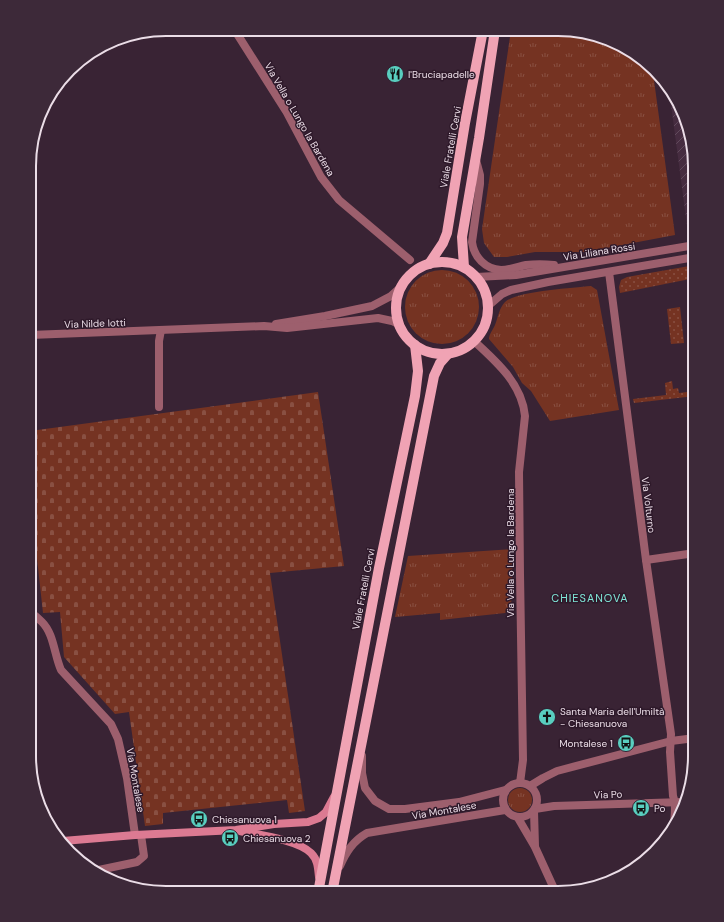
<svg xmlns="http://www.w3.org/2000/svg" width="724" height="922" font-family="'DM Sans',sans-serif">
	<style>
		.industrial { fill: url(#industrial-furrows) }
		.grass { fill: url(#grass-tufts) }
		.cemetery { fill: url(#cemetery-stones) }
		.garden { fill: url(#garden-dots) }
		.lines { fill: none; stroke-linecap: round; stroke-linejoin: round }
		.minor { stroke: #9d5f6d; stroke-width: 8 }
		.tertiary { stroke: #9d5f6d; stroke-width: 8 }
		.secondary { stroke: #dc7a92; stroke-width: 8 }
		.primary { stroke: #f0a3b4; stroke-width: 10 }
		.labels { text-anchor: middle; stroke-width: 3; stroke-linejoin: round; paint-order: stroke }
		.poi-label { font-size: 10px; fill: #ebdde7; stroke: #2e192a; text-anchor: start }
		.street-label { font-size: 10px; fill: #ebdde7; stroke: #2e192a }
		.neighbourhood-label { font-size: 11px; letter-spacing: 1px; fill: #80e8d9; stroke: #2e192a }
		.rim { fill: none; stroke: #ebdde7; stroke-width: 2 }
	</style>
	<defs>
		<pattern id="industrial-furrows" width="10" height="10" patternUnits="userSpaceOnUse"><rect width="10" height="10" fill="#462c40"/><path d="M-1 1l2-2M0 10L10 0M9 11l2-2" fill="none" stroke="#614a5c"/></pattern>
		<pattern id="grass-tufts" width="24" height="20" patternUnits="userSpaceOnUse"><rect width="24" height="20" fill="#753322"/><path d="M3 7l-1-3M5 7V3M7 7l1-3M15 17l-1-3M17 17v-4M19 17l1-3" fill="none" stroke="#895042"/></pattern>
		<pattern id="cemetery-stones" width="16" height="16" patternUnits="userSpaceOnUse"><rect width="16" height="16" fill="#753322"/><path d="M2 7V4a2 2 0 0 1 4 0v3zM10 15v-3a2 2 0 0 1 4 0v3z" fill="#895042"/></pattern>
		<pattern id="garden-dots" width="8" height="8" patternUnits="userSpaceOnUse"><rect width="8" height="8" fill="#753322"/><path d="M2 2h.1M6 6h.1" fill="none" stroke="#895042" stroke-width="1.8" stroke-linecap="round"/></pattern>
	</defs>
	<rect width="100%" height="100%" fill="#392334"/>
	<!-- industrial -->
	<path class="industrial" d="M669,89L677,98L695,166V232L688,233Z"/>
	<!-- grass -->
	<g class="grass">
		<path d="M511,30H576L634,52L653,73L675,235L585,252H535L507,257H494L484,243L482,229Z"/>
		<circle cx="442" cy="307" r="37"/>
		<path d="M591,286L597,290L619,410L550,421L531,391L522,383L513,367L489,339C489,334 493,330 495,325C498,318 499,308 505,302C517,291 572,288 591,286Z"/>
		<path d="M513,549L511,610L505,613L440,620V613L395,617L408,556Z"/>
		<path d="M695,630V669H693L687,631Z"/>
		<circle cx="520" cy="800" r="12"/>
	</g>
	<!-- cemetery -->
	<path class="cemetery" d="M318,392L344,566L270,573L305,811L289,813L287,800L163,813V824L145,826L129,712L115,714L64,657L60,612L43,613L30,494V431Z"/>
	<!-- garden -->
	<g class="garden">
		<path d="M695,265V278L620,293L619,287L621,280L627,277Z"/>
		<path d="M680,307L684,343L671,344L667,309Z"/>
		<path d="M672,381L673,389L678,388L679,393L695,391V396L634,403L633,399L666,395L665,383Z"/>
	</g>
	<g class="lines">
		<!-- minor -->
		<g class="minor">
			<path d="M234,29L286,111L321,177L339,200L410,260"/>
			<path d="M609,272L646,560L671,734L670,752L673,796C677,805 674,817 674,827"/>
			<path d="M474,341C497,362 522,384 525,416L519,472L520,574L523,760L520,783"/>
			<path d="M159,407V341L161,330"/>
			<path d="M646,560L695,553"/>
			<path d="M362,756V773L365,788L375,801L389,809H405L459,802L505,790"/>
			<circle cx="520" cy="800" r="17"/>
			<path d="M530,786L543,778L557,771L671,741L695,738"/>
			<path d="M535,809L554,806L683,802"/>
			<path d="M534,811L535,846"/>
			<path d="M518,818L535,847L556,893"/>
			<path d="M340,866C346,852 353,841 367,833L505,810"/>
			<path d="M94,871L137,862L144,856L141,835"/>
		</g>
		<!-- tertiary -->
		<g class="tertiary">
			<path d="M476,160L480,175V184L472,242C474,257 485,269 501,270C509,270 517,267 526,265C535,264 544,264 554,265"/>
			<path d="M476,277L516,275L695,245"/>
			<path d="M488,306L502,294L511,290L548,282L695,257"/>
			<path d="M276,324L325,316L372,306L391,296L402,286"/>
			<path d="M30,335L264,326L287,328L378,318L392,321L400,325"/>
			<path d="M29,611C33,614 38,618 42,622C54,634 54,654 61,670L111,724L118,739L127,778L135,835"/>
		</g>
		<!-- secondary -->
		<g class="secondary">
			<path d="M240,831C259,835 298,840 311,853C318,860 318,868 319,877"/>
			<path d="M63,841L135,835L236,830L274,824L308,822L319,818L326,812L334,797"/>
		</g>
		<!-- primary -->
		<g class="primary">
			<circle cx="442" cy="308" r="46"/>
			<path d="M429,264L443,243L447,233L465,123L483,30"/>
			<path d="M464,267L462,237L479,138L495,30"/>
			<path d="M318,893L379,568L415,396L418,371L415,345"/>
			<path d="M332,893L434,376L440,363L448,354"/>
		</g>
	</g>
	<!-- icons -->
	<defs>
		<g id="restaurant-disc" transform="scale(0.9)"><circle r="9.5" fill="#59cebf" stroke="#2e192a"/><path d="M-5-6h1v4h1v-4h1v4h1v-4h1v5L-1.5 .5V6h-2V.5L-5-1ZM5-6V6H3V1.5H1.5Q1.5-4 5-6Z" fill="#111"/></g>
		<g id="church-disc" transform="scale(0.9)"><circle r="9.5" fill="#59cebf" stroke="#2e192a"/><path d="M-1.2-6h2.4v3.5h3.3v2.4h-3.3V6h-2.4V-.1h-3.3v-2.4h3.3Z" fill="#111"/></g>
		<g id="bus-disc" transform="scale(0.9)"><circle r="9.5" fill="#59cebf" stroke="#2e192a"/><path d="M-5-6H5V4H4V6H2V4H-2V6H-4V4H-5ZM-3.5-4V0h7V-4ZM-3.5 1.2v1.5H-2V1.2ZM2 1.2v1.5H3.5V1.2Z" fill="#111"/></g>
	</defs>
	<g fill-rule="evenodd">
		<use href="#restaurant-disc" x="395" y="74"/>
		<use href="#church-disc" x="547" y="717"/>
		<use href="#bus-disc" x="626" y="743"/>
		<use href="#bus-disc" x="641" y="808"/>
		<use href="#bus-disc" x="199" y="819"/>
		<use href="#bus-disc" x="230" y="838"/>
	</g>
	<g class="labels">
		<!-- poi labels -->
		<g class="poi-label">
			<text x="408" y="78">I'Bruciapadelle</text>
			<text x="560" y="715">Santa Maria dell'Umiltà<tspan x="560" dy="12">- Chiesanuova</tspan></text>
			<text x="613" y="747" text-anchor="end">Montalese 1</text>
			<text x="654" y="812">Po</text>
			<text x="212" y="823">Chiesanuova 1</text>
			<text x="243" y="842">Chiesanuova 2</text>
		</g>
		<!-- street labels -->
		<g class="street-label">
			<text transform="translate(300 119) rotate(60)" y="4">Via Vella o Lungo la Bardena</text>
			<text transform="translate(450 147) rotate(-80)" y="4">Viale Fratelli Cervi</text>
			<text transform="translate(599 251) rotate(-9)" y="4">Via Liliana Rossi</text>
			<text transform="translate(95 323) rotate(-2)" y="4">Via Nilde Iotti</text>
			<text transform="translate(649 505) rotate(83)" y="4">Via Volturno</text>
			<text transform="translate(510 553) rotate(-90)" y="4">Via Vella o Lungo la Bardena</text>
			<text transform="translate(363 589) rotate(-79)" y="4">Viale Fratelli Cervi</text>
			<text transform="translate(136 780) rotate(80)" y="4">Via Montalese</text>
			<text transform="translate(608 794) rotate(-2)" y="4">Via Po</text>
			<text transform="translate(444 810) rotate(-10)" y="4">Via Montalese</text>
		</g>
		<!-- neighbourhood labels -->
		<g class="neighbourhood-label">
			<text x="590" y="602">CHIESANOVA</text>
		</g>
	</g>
	<!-- crop -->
	<path d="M0 0H724V922H0ZM166 36H558A130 130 0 0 1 688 166V756A130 130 0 0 1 558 886H166A130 130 0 0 1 36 756V166A130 130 0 0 1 166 36Z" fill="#3d2939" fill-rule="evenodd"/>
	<path class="rim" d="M166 36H558A130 130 0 0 1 688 166V756A130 130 0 0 1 558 886H166A130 130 0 0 1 36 756V166A130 130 0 0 1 166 36Z"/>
</svg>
